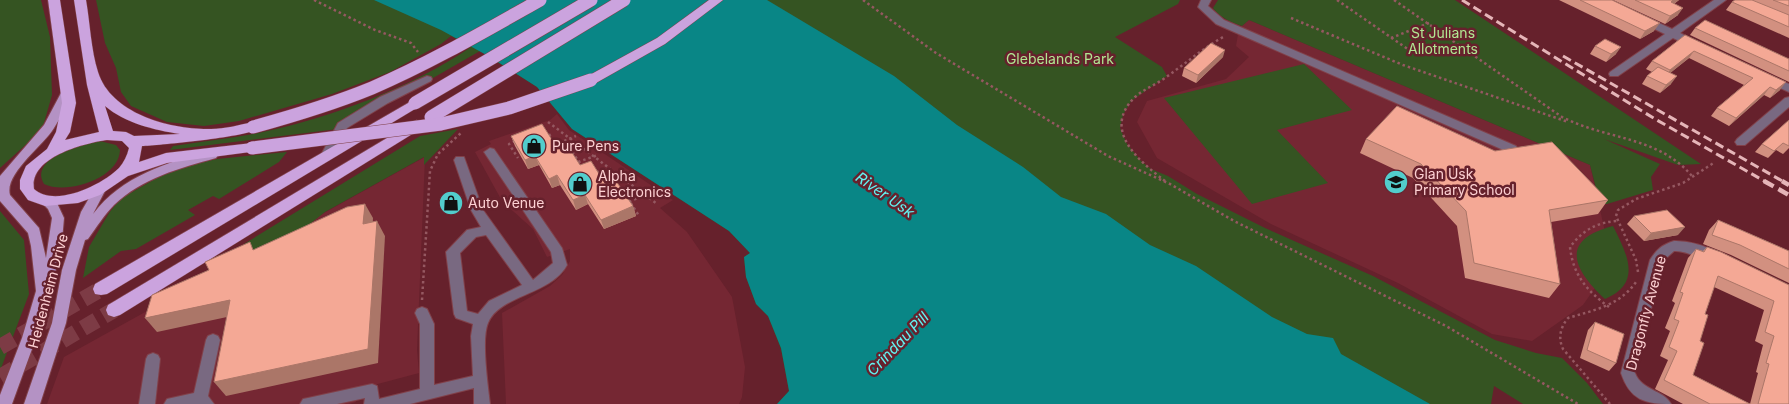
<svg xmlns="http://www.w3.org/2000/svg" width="1789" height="404" font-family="Inter,sans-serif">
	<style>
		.built { fill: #752733 }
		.green { fill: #355422 }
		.water { fill: #098686 }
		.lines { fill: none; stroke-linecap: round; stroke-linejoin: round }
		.highway-tunnel { stroke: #7d3b45; stroke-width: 16; stroke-dasharray: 16 8; stroke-linecap: butt }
		.minor-casing { stroke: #81414a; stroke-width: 2 }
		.major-casing { stroke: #81414a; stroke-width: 2 }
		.highway-casing { stroke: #81414a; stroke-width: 1 }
		.path { stroke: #955861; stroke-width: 2.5; stroke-dasharray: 2.5 3; stroke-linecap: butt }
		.minor { fill: #796981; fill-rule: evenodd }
		.major { fill: #b492c4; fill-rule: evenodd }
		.highway { fill: #cba3de; fill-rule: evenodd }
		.rail-far1 { stroke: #e5b5b8; stroke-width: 3; stroke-dasharray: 9 4.5; stroke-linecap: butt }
		.rail { stroke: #e5b5b8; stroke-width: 4.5; stroke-dasharray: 11 5.5; stroke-linecap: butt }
		.highway-bridge-casing { stroke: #81414a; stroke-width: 14; stroke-linecap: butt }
		.highway-bridge { stroke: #cba3de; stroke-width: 13 }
		.wall { fill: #d29080; fill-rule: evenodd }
		.shaded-wall { fill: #ab7668 }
		.building { fill: #f4a895; stroke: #ab7668 }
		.labels { text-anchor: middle; stroke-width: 5; stroke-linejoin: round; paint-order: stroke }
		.park-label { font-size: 14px; fill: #b1e692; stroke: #66212c }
		.poi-label { font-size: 14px; fill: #fdd1d3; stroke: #66212c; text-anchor: start }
		.street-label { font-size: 14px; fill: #fdd1d3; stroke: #66212c }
		.water-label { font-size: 15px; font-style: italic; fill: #62f4f3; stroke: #66212c }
	</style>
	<rect width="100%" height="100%" fill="#66212c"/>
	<!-- built -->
	<g class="built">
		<path d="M1249,20L1590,165L1612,263L1583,305L1532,341L1492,334L1398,283L1271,224L1157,158L1137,122L1147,101L1226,79L1249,57L1236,46L1239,28Z"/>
		<path d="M557,114L569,130L673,200L660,208L687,232L732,297L745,367L742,397L739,404H506L502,313L550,286L562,275L570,261V249L547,257L533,229L502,201L475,152L491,144L489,141L550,120Z"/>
		<path d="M425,157L417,350L419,373L359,389L356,402L349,404H47L64,357Z"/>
	</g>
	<!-- green -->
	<g class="green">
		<path d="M0,0H41L50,37L52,95L42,130L0,168Z"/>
		<path d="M96,0H482L915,276L777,404L789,391L781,349L768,316L756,304L746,277L744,257L750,253L729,231L572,129L537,87L480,51L346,128L170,150L173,146C203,141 234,138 263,132C333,117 412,87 471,47L451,36L441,44L390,72L332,94L239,121L204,126L167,122L131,106L121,92L116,68L105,43Z"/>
		<path d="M673,0H1180L1178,4L1115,37L1162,67L1167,76L1131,101L1123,115L1120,128L1127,144L1141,161L1151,169L1168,176L1197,194L1265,228L1373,276L1495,340L1536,353L1562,358L1587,383L1603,404H1523L1494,386L1491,404H1272Z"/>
		<path d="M1218,0H1455L1701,164L1678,165L1604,139L1660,164L1651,177L1653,190L1607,204H1600L1590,165L1249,20L1242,26C1231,22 1220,18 1213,8Z"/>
		<path d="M1304,64L1352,110L1277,130L1328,183L1252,204L1164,98Z"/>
		<path d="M458,129L424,165V157L325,212L306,227L173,291L248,249L244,244L420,136Z"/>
		<path d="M100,141L116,145L120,150C119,179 66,195 44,184C28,158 83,144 100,141Z"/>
		<path d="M287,152L279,162L219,199L213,196L188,210L195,215L136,249L121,251L83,278L89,247L109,213L120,199L162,175L184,166L217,159Z"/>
		<path d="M0,211L24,240L29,294L0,371Z"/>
		<path d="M1613,226C1627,254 1643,283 1605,299C1573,269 1559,240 1613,226Z"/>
	</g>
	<!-- water -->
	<path class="water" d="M374,0H767L894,76L957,125L1023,167L1061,197L1106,214L1150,245L1196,266L1272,317L1307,334L1333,338L1341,354L1430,404H777L789,391L781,348L768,316L756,304L746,277L744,257L750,253L729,231L572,129L537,87L490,57L441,30Z"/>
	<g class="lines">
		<!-- highway-tunnel -->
		<g class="highway-tunnel">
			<path d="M0,347L101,289"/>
			<path d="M0,377L114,310"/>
		</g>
		<!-- minor casing -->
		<g class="minor-casing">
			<g id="minor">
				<path d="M1201,0H1211L1208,6L1224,20L1516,146L1518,149L1516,152H1508L1216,24L1198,7Z"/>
				<path d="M1714,0H1726L1680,33L1700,43V47H1692L1673,38L1618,76H1610L1609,74L1610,72L1665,34L1638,21V17H1646L1672,29Z"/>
				<path d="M427,76L431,77L432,79L431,81L388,103L347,128L331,158H323L321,155L338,123L380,97Z"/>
				<path d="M1769,76L1789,84V92L1765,81L1764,79L1765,77Z"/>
				<path d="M1789,97V107L1745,145H1737L1735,142L1737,139L1785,98Z"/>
				<path d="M490,148L494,149L562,248L567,265C551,295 499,295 488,323C481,339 488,386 490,404H474V388L410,404H364L365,398L337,404H300L303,399L308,398L372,384L377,386L379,399L420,389V324L415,313L417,309L422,307L427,309L434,324V385L473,376L471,336L473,324L456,318L454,314L446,252L467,230L481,227L471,210L454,160L456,157H464L483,210L533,280L553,263L551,252L484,152ZM486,235L522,285L489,301L478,314L467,311L460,253L476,237Z"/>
				<path d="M1674,241C1686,241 1711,245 1718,256L1716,260C1705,263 1688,250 1674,251L1663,261L1635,373C1642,391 1664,390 1671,404C1645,404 1630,400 1621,373L1650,260C1657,249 1662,245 1674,241Z"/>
				<path d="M213,334L218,336L220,340L208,396L214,404H164L167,399L194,393L206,340L208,336Z"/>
				<path d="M153,353L158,355L160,359L155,404H139L146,359L148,355Z"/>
			</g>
		</g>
		<!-- major casing -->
		<g class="major-casing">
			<g id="major">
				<path d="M67,89L73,93C67,105 61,117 54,128C43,146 4,174 10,195L39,228L46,258L52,218L48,209L40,201L42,198H50L57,203L64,218L61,252L36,338L12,404H0V395L22,338L36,291L31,246L28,233L0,201V176L44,125L61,93Z"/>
				<path d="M212,151L218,155L216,158C180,168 142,178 114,205C104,215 96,228 88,239L85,240L76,270L66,323L40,404H24L52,323L62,270L81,212L96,186H104L106,189L93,214C122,176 167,162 212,151Z"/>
			</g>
		</g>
		<!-- highway casing -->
		<g class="highway-casing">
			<g id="highway">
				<path d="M48,0H60L76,103L70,132L65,140L99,132L87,85L74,0H86C90,23 91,50 98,72C111,114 171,130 211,129C225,129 239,125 253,122L260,127C253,137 159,145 142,146L139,162L166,153L252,143L259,148L257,151L167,163L128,176L100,195L78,203L45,206L28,200L20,189V180L26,166L47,149L56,132L62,103ZM105,106C125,123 154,130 180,134L134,136L126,132L113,131ZM107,140L122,141L129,148C127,156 124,162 119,168C102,185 55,208 34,189C29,157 85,143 107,140Z"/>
				<path d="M709,0H723L665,44L596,83H586L584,80L586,77L657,38Z"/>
				<path d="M415,99L422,103L420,106L107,294L101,295L95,294L93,289L95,284Z"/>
				<path d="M417,120L424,125L422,128L120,315L114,317L108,315L106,310L108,305Z"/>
			</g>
		</g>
		<!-- path -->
		<g class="path">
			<path d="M314,0L375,30L411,43L418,52"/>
			<path d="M863,0L936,53L1108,156L1170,184L1234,221L1446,326L1578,404"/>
			<path d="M1337,0L1412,52"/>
			<path d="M1394,0L1562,117C1607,140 1658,136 1692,176"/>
			<path d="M1291,18L1403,65L1568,122"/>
			<path d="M1391,38L1429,23"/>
			<path d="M548,122L657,204"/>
			<path d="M549,134L558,148"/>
			<path d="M515,141L509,144L518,158"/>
			<path d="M554,145L576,136"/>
			<path d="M568,151L571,150L583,168"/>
			<path d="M578,162L598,155"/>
			<path d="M597,171L608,186"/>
			<path d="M1165,181C1139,161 1101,130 1135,97C1144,89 1155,85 1165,78C1185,64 1203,48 1225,36"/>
			<path d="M604,182L626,173"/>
			<path d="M622,189L639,216"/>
			<path d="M629,202L651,192"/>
			<path d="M1638,272L1636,260L1616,216L1618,210L1636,199L1683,183L1715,162"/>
			<path d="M422,300L430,171L438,154L461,133"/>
			<path d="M1609,307C1587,291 1573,275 1570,247C1583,230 1597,222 1618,221"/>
			<path d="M1610,404L1563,349C1558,338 1560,328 1568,318C1594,310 1619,306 1636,282"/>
		</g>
		<!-- minor -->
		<use href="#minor" class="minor"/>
		<!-- major -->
		<use href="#major" class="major"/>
		<!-- highway -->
		<use href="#highway" class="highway"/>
		<!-- rail-far1 -->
		<g class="rail-far1">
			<path d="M1462,0L1655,119L1766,182"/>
			<path d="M1563,56L1784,182"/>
		</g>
		<!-- rail -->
		<g class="rail">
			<path d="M1764,181L1789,195"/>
			<path d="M1782,181L1789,185"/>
		</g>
		<!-- highway-bridge casing -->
		<g class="highway-bridge-casing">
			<g id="highway-bridge">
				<path d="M415,103L591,0"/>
				<path d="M431,117L624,0"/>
				<path d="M253,127C293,116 333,104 372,88C430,63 485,31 540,0"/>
				<path d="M252,148L441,124L509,108L591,80"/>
			</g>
		</g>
		<!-- highway-bridge -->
		<use href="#highway-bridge" class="highway-bridge"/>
	</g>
	<!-- wall -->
	<g class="wall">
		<path d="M1559,0H1612L1654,31L1640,39Z"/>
		<path d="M1613,0H1679L1674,4L1678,15L1665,24Z"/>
		<path d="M1735,0H1789V38L1726,10L1732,2Z"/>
		<path d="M1695,28L1789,59V82L1690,35Z"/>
		<path d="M1685,35L1780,90L1770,98L1764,95L1729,126L1711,116L1717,108L1744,85L1689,58L1670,73L1671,84L1660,93L1642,84L1647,76L1652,72L1646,69L1652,61Z"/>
		<path d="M1595,46L1616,54L1606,62L1590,54Z"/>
		<path d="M1223,57L1196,83L1182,76L1184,68Z"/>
		<path d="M1789,120V148L1783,154L1776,150L1768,158L1755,152L1762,144Z"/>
		<path d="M511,136L556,146L633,206L636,216L604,229L588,204L576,210L560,185L552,188L539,165L528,169L515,146Z"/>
		<path d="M1366,139L1495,151L1608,200L1598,214L1551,222L1560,284L1549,298L1465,278L1457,226L1413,178L1360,153Z"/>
		<path d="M1634,216L1678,235L1644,241L1627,224Z"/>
		<path d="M1718,220L1789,251V283L1731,255L1703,244L1709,230Z"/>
		<path d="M1707,247L1789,285V404H1683L1655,389L1668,360L1660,356L1670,331L1665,328L1675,303L1672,301L1688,258L1696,249L1703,251ZM1714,287L1764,310L1755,341L1763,345L1756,372L1758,373L1750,404L1693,375L1705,314Z"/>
		<path d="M1595,322L1616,363L1609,371L1580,358L1588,330Z"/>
	</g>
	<!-- shaded-wall -->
	<g class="shaded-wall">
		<path d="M1673,0H1679L1665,10L1671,2Z"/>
		<path d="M1683,8L1678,15L1665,24L1670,16Z"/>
		<path d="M1660,23L1654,31L1640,39L1645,31Z"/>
		<path d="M1621,47L1616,54L1606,62L1611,54Z"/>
		<path d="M1225,50L1223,57L1196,83L1198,75Z"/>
		<path d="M1694,51L1689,58L1664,78L1670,70Z"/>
		<path d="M1677,76L1671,84L1660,93L1666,85Z"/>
		<path d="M1786,82L1780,90L1770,98L1776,90Z"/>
		<path d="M1770,87L1764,95L1729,126L1736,118Z"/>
		<path d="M535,156L539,165L528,169L525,160Z"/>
		<path d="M557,175L560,185L552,188L549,179Z"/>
		<path d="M585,195L588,204L576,210L573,200Z"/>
		<path d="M365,204L373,218L372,238L363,224Z"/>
		<path d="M633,206L636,216L604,229L601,220Z"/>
		<path d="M377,221L385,236L378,363L226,396L214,382Z"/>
		<path d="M1685,227L1678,235L1644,241L1651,233Z"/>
		<path d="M230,300L241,314L157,332L145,318Z"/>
	</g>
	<!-- building -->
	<g class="building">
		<path d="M1580,0H1612L1660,23L1645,31Z"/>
		<path d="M1635,0H1673L1671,2L1683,8L1670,16Z"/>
		<path d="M1735,0H1752L1789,15V27L1732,2Z"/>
		<path d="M1773,0H1789V6Z"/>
		<path d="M1705,20L1789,59V71L1695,28Z"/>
		<path d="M1685,35L1786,82L1776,90L1770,87L1736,118L1717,108L1753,78L1694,51L1670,70L1652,61Z"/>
		<path d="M1605,39L1621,47L1611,54L1595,46Z"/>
		<path d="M1211,43L1225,50L1198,75L1184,68Z"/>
		<path d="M1658,67L1677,76L1666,85L1647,76Z"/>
		<path d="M1397,106L1495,151L1552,142L1608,200L1549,210L1560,284L1474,263L1466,211L1421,164L1366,139Z"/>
		<path d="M1789,120V146L1783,143L1774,151L1762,144Z"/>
		<path d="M542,124L556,146L566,143L580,165L591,161L606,185L616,181L633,206L601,220L585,195L573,200L557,175L549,179L535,156L525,160L511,136Z"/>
		<path d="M365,204L363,224L377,221L368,349L214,382L230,300L145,318L152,295L209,270L205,262L250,242L253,250L347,207Z"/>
		<path d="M1667,210L1685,227L1651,233L1634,216Z"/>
		<path d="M1718,220L1789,251V269L1740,245L1712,235Z"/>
		<path d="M1707,247L1721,252L1789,285V404H1758L1769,364L1766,363L1774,336L1765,332L1774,301L1718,276L1705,314L1708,315L1700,341L1704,343L1693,375L1750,404H1710L1664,380L1677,351L1669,347L1679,321L1674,319L1683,293L1680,292L1696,249L1704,252Z"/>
		<path d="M1595,322L1624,334L1616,363L1587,350Z"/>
	</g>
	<!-- icons -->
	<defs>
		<g id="shop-disc" transform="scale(1.25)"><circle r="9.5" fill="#52cdcc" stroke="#66212c"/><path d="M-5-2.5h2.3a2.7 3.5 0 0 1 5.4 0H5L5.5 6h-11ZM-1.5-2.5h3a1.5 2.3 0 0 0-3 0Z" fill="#111"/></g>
		<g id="school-disc" transform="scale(1.25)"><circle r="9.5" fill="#52cdcc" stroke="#66212c"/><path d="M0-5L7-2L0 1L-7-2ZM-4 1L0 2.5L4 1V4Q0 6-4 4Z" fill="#111"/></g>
	</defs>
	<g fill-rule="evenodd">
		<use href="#shop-disc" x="534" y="146"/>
		<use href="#school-disc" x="1396" y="182"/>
		<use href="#shop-disc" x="580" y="184"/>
		<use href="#shop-disc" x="451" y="203"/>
	</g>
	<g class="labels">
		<!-- park labels -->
		<g class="park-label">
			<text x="1443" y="38">St Julians<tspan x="1443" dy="16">Allotments</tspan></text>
			<text x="1060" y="64">Glebelands Park</text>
		</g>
		<!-- poi labels -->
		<g class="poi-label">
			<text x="552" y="151">Pure Pens</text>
			<text x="1414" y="179">Glan Usk<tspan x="1414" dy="16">Primary School</tspan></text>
			<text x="598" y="181">Alpha<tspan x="598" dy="16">Electronics</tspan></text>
			<text x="468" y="208">Auto Venue</text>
		</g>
		<!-- street labels -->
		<g class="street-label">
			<text transform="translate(48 291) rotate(-75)" y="5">Heidenheim Drive</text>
			<text transform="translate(1646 313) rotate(-75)" y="5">Dragonfly Avenue</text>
		</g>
		<!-- water labels -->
		<g class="water-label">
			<text transform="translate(885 195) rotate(35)" y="5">River Usk</text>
			<text transform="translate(898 344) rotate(-46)" y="5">Crindau Pill</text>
		</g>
	</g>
</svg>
